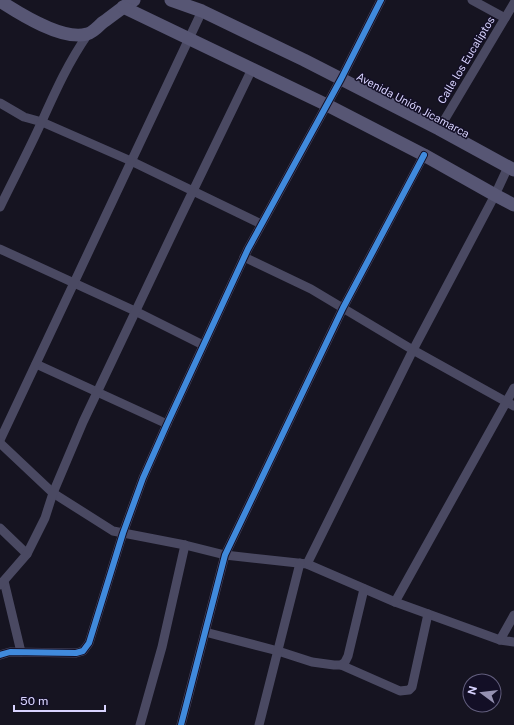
<svg xmlns="http://www.w3.org/2000/svg" width="514" height="725" font-family="'Public Sans',sans-serif">
	<style>
		.lines { fill: none; stroke-linecap: round; stroke-linejoin: round }
		.street { stroke: #4a4962; stroke-width: 9 }
		.secondary { stroke: #575674; stroke-width: 13 }
		.cycleway-casing { stroke: #130f26; stroke-width: 8 }
		.cycleway { stroke: #408adc; stroke-width: 6 }
		.labels { text-anchor: middle; stroke-width: 3; stroke-linejoin: round; paint-order: stroke }
		.street-label { font-size: 11px; fill: #d9d4ff; stroke: #130f26 }
	</style>
	<rect width="100%" height="100%" fill="#161421"/>
	<g class="lines">
		<!-- street -->
		<g class="street">
			<path d="M472,0L505,18"/>
			<path d="M0,103L24,117L42,122L131,161L261,224"/>
			<path d="M439,129L514,3"/>
			<path d="M0,207C14,178 29,150 42,121C56,90 68,63 88,34"/>
			<path d="M0,249L135,311L203,345"/>
			<path d="M244,257L311,289L413,350L514,406"/>
			<path d="M36,364L167,424"/>
			<path d="M0,440L202,11"/>
			<path d="M0,443L53,493L113,531L185,545L225,555L307,564L395,602L500,640L514,642"/>
			<path d="M0,528L27,554"/>
			<path d="M307,564L413,350L495,195L508,167"/>
			<path d="M4,581L21,652"/>
			<path d="M0,585L27,554L45,518L53,493L83,422L177,224L252,69"/>
			<path d="M395,602L514,388"/>
			<path d="M205,632L278,651L312,662L334,665H341L345,662L348,656L364,589"/>
			<path d="M500,640L514,615"/>
			<path d="M0,655L10,652L76,653L83,651L89,643L123,533L143,478L167,424L248,249L341,79L381,0"/>
			<path d="M341,665L400,691L409,690L412,687L428,614"/>
			<path d="M140,725L162,647L185,545"/>
			<path d="M181,725L225,555L343,308L424,155"/>
			<path d="M259,725L300,563"/>
		</g>
		<!-- secondary -->
		<g class="secondary">
			<path d="M171,0L202,11L304,60L439,129L514,170"/>
			<path d="M0,1C20,14 63,41 87,34C92,33 98,27 102,23C113,15 123,7 134,0"/>
			<path d="M123,7L327,105L424,155L495,195L514,205"/>
		</g>
		<!-- cycleway casing -->
		<g class="cycleway-casing">
			<g id="cycleway">
				<path d="M0,655L10,652L76,653L83,651L89,643L123,533L143,478L167,424L248,249L341,79L381,0"/>
				<path d="M181,725L225,555L343,308L424,155"/>
			</g>
		</g>
		<!-- cycleway -->
		<use href="#cycleway" class="cycleway"/>
	</g>
	<g class="labels">
		<!-- street labels -->
		<g class="street-label">
			<text transform="translate(466 60) rotate(-59)" y="4">Calle los Eucaliptos</text>
			<text transform="translate(413 105) rotate(28)" y="4">Avenida Unión Jicamarca</text>
		</g>
	</g>
	<!-- north arrow -->
	<g transform="translate(482 693) rotate(285)"><circle r="19" fill="#130f26" stroke="#625e7d"/>
	<path d="M0-3L7 15L0 10L-7 15Z" fill="#9591b1"/>
	<text y="-6" font-size="11" font-weight="bold" text-anchor="middle" fill="#d9d4ff">N</text>
	</g>
	<!-- scale -->
	<path d="M14 705v6h91v-6" fill="none" stroke="#d9d4ff" stroke-width="2"/>
	<text x="20" y="705" font-size="12" fill="#d9d4ff" stroke="#130f26" stroke-width="3" paint-order="stroke">50 m</text>
</svg>
